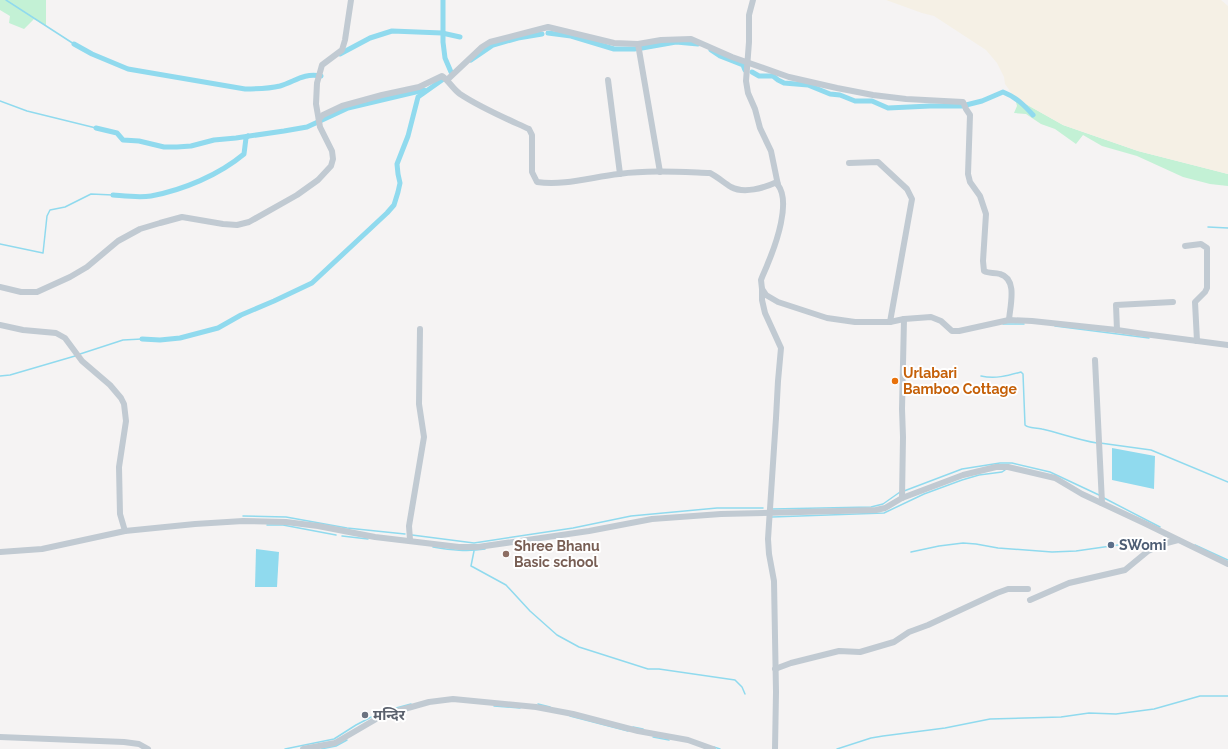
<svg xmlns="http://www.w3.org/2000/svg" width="1228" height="749" font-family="Raleway,'Noto Sans Devanagari',sans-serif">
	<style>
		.green { fill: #c3f1d5 }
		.sand { fill: #f5f0e5 }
		.water { fill: #90daee }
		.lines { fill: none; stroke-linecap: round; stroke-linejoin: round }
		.stream { stroke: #90daee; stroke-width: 1.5 }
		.canal { stroke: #90daee; stroke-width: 5 }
		.minor { stroke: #c1cad2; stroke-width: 6 }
		.food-dot { fill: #e8710a; stroke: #fff; stroke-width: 1.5 }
		.service-dot { fill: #5c6f8a; stroke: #fff; stroke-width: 1.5 }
		.education-dot { fill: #8d6e63; stroke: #fff; stroke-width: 1.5 }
		.worship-dot { fill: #6b7280; stroke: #fff; stroke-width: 1.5 }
		.labels { text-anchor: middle; stroke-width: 4; stroke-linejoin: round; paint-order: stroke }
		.food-label { font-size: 14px; font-weight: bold; fill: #c56008; stroke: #fff; text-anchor: start }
		.service-label { font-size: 14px; font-weight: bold; fill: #4e5e75; stroke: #fff; text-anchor: start }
		.education-label { font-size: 14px; font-weight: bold; fill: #785e54; stroke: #fff; text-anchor: start }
		.worship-label { font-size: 14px; font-weight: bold; fill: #5b616d; stroke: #fff; text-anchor: start }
	</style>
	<rect width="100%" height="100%" fill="#f5f3f3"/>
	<!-- green -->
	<g class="green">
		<path d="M0,0H46V26L34,19L24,29L9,23L10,16L0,10Z"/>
		<path d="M1015,98L1063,125L1138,151L1228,174V186L1210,184L1183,177L1137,156L1102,146L1083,135L1076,144L1055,129L1041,124L1026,114L1014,113L1017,106Z"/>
	</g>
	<!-- sand -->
	<path class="sand" d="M886,0H1221L1228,6V174L1138,151L1063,125L1015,98L1005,84L1004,77L997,63L986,50L934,16L922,13Z"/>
	<!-- water -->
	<g class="water">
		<path d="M1112,448L1155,456L1154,489L1112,480Z"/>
		<path d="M256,549L279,552L277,587H255Z"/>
	</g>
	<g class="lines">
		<!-- stream -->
		<g class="stream">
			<path d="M6,0L74,44"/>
			<path d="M0,101L27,111L96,128"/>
			<path d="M1208,227L1228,228"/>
			<path d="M0,244L43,253L47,216L50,210L65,207L91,194L113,195"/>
			<path d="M1003,324H1024"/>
			<path d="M1055,326L1149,338"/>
			<path d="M80,354L123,340L142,339"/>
			<path d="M0,376L10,375L75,356"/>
			<path d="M981,376C995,379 1007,376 1021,372L1023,374L1025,425C1029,429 1036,427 1042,429C1060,433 1078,440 1097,443"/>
			<path d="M1100,443L1151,450L1228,482"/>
			<path d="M904,491L962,469L1000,463H1012L1050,472L1099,495"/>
			<path d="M1104,498L1160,527"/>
			<path d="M772,509L871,507L883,504L900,492"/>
			<path d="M243,516L286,517L347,528L405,534"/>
			<path d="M772,517L884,513L924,494L962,480L979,475L1002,472L1005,470"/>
			<path d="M267,525H283L336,535"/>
			<path d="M412,535L474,543L573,528L631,516L717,508H763"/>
			<path d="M342,536L368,539"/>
			<path d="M1195,545L1228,560"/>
			<path d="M433,547C451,550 467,552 485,549"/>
			<path d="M474,551L471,566L473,567L506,585L530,611L557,635L579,647L648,669H659L735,680L742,687L745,694"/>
			<path d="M911,552L939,546L963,543L976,544L998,548L1052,552L1076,551L1132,543"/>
			<path d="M538,704L550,707"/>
			<path d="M494,706L520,708"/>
			<path d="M570,716L628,731"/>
			<path d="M633,727L643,729"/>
			<path d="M653,737L669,740"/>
			<path d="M714,747L720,749"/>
			<path d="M285,749L334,739L356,725L381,712L411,704"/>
			<path d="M321,749L336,746L347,740"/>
			<path d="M837,749L871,738L883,736L945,728L990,719L1061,717L1089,713L1116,714L1154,709L1200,696H1228"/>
		</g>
		<!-- canal -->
		<g class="canal">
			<path d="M443,0V42L445,58L451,72"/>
			<path d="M548,33L571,36L614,49H635"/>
			<path d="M74,44L92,54L128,69L245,89C257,89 268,89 280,86C296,81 303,73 321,76"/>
			<path d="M642,48L676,42L698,44"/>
			<path d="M711,50L720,56L743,65L745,70"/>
			<path d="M340,54L370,38L392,31L442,33L460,37"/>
			<path d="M471,60L493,45L518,38L542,34"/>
			<path d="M752,72L759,76H773L778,80L784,83L808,85L830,94L840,95L855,101H872L888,108L930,106H962L982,101L1003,92C1016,97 1024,105 1033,115"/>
			<path d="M96,128L117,133L123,140L139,141L164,147H177L191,146L214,140L236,138L284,131L307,127L348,108L424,90"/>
			<path d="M113,195C125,196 139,198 151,196C183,190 219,175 244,154L246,138L248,136"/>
			<path d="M142,339L160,340L180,338L218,328L241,315L274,301L312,283L387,213L394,205L398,192L400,183L398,174L397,164L408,136L418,97L442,80"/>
		</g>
		<!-- minor -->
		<g class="minor">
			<path d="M753,0L749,15V42L746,81L748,93L755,109L760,128L771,151L778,185C791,202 776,244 768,263C766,269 763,274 761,280L762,289L766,295L778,302L827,318L855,322H890L904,319L931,317L941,321L952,331H959L1009,320L1032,321L1117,330L1144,334L1228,345"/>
			<path d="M638,44L660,172"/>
			<path d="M447,80L482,47L490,42L548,27L614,43L638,44L661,40L691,39L732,57L789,77L837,88L873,95L906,99L963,102L966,109L970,115L968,174L970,182L980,196L986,214L983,261L984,271C989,274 994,272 1000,274C1018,279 1010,306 1009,320"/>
			<path d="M608,80L620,174"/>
			<path d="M319,119L323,115L342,106L382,95L419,87L442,76C449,81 453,89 460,94C481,108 505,118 529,129L532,135V172L537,182C564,186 592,177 619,174C649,170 680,172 710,173C718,177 724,183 731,187C744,194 764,188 777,182L778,185"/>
			<path d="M849,163L878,162L907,189L912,199L890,322"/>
			<path d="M1185,246L1201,244L1207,248V288L1205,292L1195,302L1197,341"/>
			<path d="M0,287L21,292H37L70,277L87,267L118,241L140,229L160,223L182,217L223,224L237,225L249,222L297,195L318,180L331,166L333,159L332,151L320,127L316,104L317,83L322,65L342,50L345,40L351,0"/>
			<path d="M762,289V300L765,313L781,348L778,381L776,418L768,539L769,554L774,581L776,692L775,749"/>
			<path d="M0,325L23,330L56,333L65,338L82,361L110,385L121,398L124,404L126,421L119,467L120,514L125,531"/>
			<path d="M1117,330L1116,305L1173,302"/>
			<path d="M1095,360L1102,503"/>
			<path d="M902,498L903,437L902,409L904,319"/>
			<path d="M410,540L409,526L424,437L419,404L420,329"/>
			<path d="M0,552L42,549L125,531L195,524L243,521L286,522L318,526L375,537L459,547H478L589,531L652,519L721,514L876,510L885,508L902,498L963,475L996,467H1008L1055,478L1082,494L1144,523L1228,564"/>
			<path d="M1030,600L1069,583L1125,570L1148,551L1163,544L1178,540"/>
			<path d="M775,669L791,663L839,651L860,652L894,642L909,632L928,625L997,593L1008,589H1028"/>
			<path d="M0,737L124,742L139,744L148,749"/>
			<path d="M303,749L335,743L383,715L429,702L453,699L536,707L573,714L638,731L688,740L713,749"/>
		</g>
	</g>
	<!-- markers -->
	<circle class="food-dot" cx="895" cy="381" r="4"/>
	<circle class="service-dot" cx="1111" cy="545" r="4"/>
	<circle class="education-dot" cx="506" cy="554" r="4"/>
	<circle class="worship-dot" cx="365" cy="715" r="4"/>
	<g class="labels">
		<!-- food labels -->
		<g class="food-label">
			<text x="903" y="378">Urlabari<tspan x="903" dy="16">Bamboo Cottage</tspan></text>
		</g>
		<!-- service labels -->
		<g class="service-label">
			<text x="1119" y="550">SWomi</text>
		</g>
		<!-- education labels -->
		<g class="education-label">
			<text x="514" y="551">Shree Bhanu<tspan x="514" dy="16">Basic school</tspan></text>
		</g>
		<!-- worship labels -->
		<g class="worship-label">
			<text x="373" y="720">मन्दिर</text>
		</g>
	</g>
</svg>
